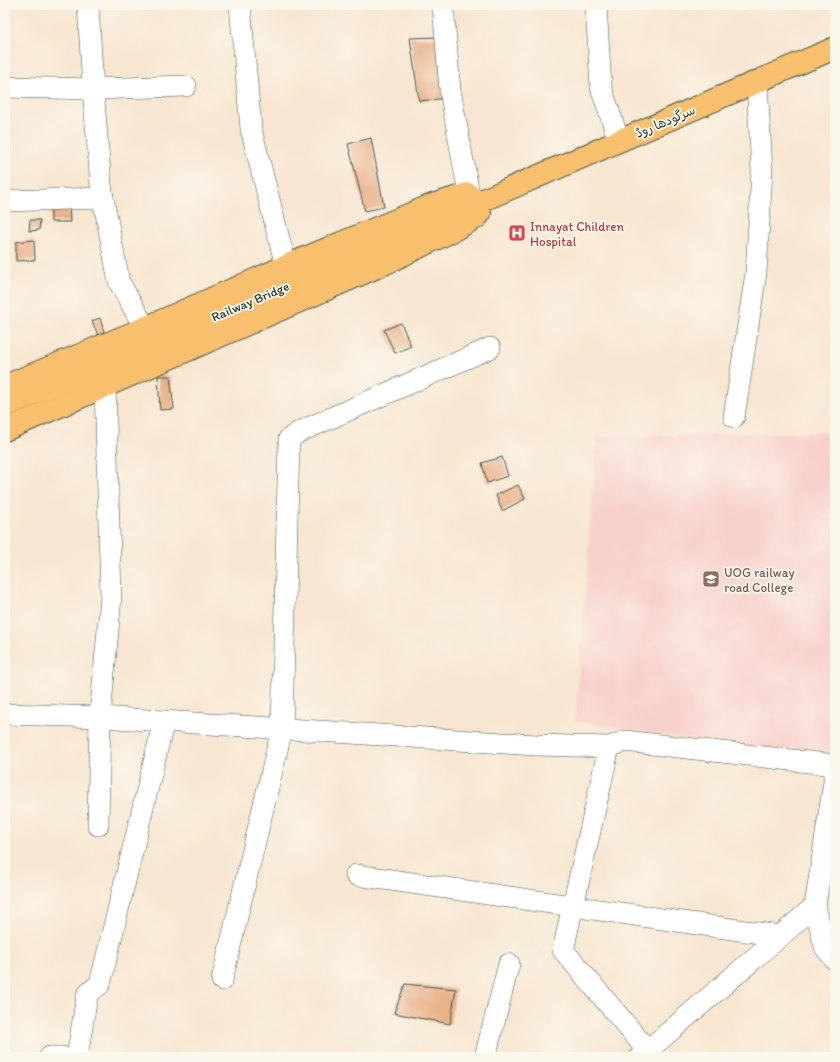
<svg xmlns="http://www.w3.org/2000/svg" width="840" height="1062" font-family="Itim,'Playpen Sans Arabic',sans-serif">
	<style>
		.built { fill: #f7d0ca }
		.building { fill: #e8b28b }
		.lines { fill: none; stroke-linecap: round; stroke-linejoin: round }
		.minor-casing { stroke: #3f564b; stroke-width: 22 }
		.major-casing { stroke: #3f564b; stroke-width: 24 }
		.minor { stroke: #fff; stroke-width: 21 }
		.major { stroke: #f8bf6c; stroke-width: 22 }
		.labels { text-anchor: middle; stroke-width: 3.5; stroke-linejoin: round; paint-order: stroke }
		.street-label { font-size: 13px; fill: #1f3d34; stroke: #fbf7ec }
		.health-label { font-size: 13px; fill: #be3a42; stroke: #fbf7ec; text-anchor: start }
		.education-label { font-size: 13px; fill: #785e54; stroke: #fbf7ec; text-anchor: start }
	</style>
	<rect width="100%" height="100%" fill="#fbf7ec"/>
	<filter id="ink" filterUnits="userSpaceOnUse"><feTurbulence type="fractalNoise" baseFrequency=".025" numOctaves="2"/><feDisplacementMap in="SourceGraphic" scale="8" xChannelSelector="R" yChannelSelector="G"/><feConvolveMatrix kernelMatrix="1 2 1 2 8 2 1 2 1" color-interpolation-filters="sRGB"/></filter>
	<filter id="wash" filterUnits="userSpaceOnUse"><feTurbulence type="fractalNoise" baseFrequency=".012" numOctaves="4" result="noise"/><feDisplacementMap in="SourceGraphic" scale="16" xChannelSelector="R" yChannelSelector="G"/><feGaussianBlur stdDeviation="0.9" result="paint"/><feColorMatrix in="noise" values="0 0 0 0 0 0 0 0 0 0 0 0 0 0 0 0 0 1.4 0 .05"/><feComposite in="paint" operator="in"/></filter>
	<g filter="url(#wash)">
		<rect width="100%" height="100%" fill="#f7e6d0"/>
		<!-- built -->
		<path class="built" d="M835,432V761L575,721L597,437Z"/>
		<g id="blocks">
			<!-- building -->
			<g class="building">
				<path d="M440,37L449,98L419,101L410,38Z"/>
				<path d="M371,138L384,207L365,211L348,144Z"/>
				<path d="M51,203H69L70,222H51Z"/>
				<path d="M30,220H40L39,230L29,231Z"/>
				<path d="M34,240L35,260L16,261V242Z"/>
				<path d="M100,318L104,332L98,335L92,321Z"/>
				<path d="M401,323L411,346L395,353L384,330Z"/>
				<path d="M158,376H170L174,409L160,410Z"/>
				<path d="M502,457L508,476L487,483L482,463Z"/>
				<path d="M518,485L525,499L502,511L496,495Z"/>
				<path d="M405,984L456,989L450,1024L394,1013Z"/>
			</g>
		</g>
	</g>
	<g filter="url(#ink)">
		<use href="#blocks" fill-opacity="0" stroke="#3f564b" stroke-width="1"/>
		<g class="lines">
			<!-- minor casing -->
			<g class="minor-casing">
				<g id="minor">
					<path d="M88,5L93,89L101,185L103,198L119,282L145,328"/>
					<path d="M240,5L251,129L286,266"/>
					<path d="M443,5L450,90L469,194"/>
					<path d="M596,5L601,87L619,141"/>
					<path d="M5,87L93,89L186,86"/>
					<path d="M5,201L103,198"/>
					<path d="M734,417L756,273L762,171L757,82"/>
					<path d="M5,714L100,717L536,745L609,747L625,741L835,765"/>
					<path d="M609,747L563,950L653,1057"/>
					<path d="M835,775L815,906L825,947L835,960"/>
					<path d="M98,825L100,717L111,597L105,386"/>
					<path d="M356,875L780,936"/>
					<path d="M222,980L282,729L289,439L299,432L490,348"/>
					<path d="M50,1057H62"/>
					<path d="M73,1057L75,1056L78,1051L87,996C90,990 95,989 100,984L164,721"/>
					<path d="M485,1057L509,964"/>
					<path d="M640,1057L815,906"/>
				</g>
			</g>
			<!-- major casing -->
			<g class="major-casing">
				<g id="major">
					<path d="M5,386L145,328L286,266L432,205L468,194"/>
					<path d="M5,406L235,308L619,141L835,48"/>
					<path d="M5,430L384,264L448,233L477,217L480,213"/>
				</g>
			</g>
			<!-- minor -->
			<use href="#minor" class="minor"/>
			<!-- major -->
			<use href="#major" class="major"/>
		</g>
	</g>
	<!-- icons -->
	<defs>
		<g id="hospital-square" transform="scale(0.9)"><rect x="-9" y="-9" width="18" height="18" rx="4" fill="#e0444e" stroke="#fbf7ec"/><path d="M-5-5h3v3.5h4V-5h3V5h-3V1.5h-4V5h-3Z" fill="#fff"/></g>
		<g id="university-square" transform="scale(0.9)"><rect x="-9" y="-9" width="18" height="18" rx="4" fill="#8d6e63" stroke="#fbf7ec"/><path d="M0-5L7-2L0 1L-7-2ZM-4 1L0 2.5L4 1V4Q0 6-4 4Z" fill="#fff"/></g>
	</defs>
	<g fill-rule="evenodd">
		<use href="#hospital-square" x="517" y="233"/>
		<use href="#university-square" x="711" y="579"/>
	</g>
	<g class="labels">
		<!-- street labels -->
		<g class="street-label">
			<text transform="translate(665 121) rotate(-23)" y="5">سرگودھا روڈ</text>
			<text transform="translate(250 301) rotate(-23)" y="5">Railway Bridge</text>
		</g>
		<!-- health labels -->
		<g class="health-label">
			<text x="530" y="231">Innayat Children<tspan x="530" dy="15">Hospital</tspan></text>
		</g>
		<!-- education labels -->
		<g class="education-label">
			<text x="724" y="577">UOG railway<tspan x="724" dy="15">road College</tspan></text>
		</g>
	</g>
	<!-- margin -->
	<rect width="840" height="1062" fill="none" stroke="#fbf7ec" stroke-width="20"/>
</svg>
